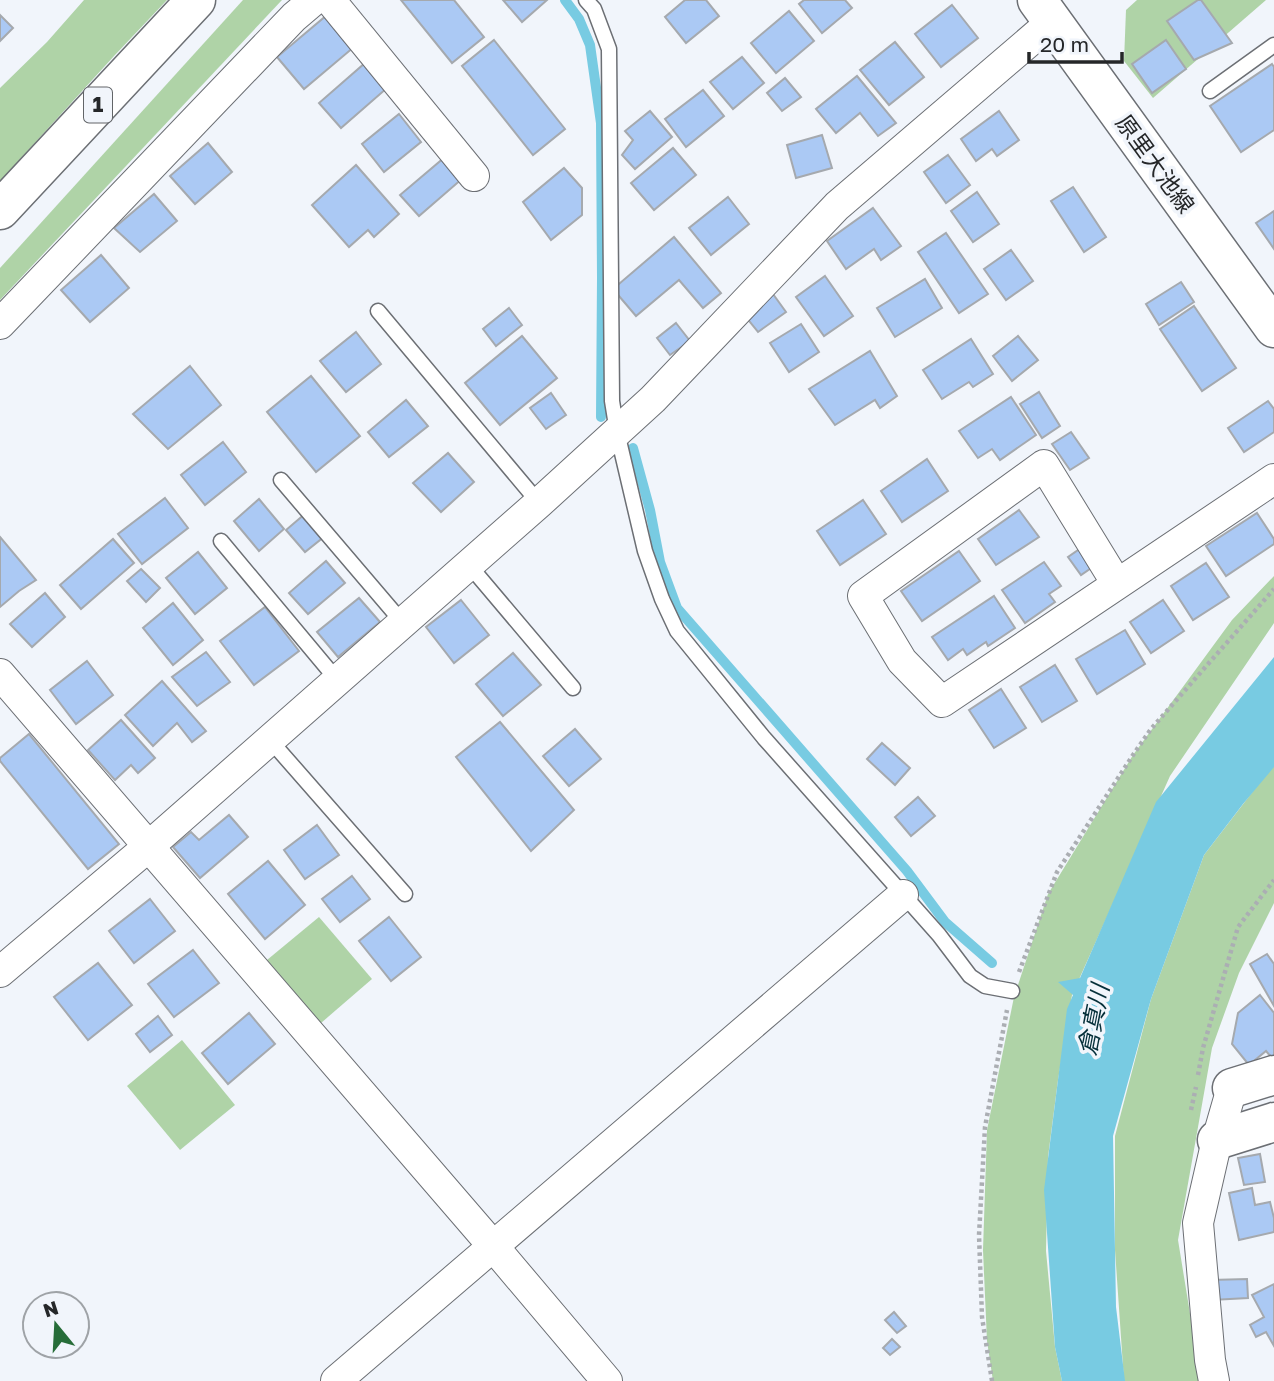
<svg xmlns="http://www.w3.org/2000/svg" width="1274" height="1381" font-family="'Golos Text','Noto Sans JP',sans-serif">
	<style>
		.green { fill: #afd3a7 }
		.water { fill: #78cbe2 }
		.lines { fill: none; stroke-linecap: round; stroke-linejoin: round }
		.stream { stroke: #78cbe2; stroke-width: 10 }
		.building { fill: #abc9f4; stroke: #a5a9ae; stroke-width: 2 }
		.lane-casing { stroke: #6c6f74; stroke-width: 17 }
		.street-casing { stroke: #6c6f74; stroke-width: 32 }
		.secondary-casing { stroke: #6c6f74; stroke-width: 41 }
		.highway-casing { stroke: #6c6f74; stroke-width: 41 }
		.path { stroke: #abaeb3; stroke-width: 4.5; stroke-dasharray: 3.5 3.5; stroke-linecap: butt }
		.lane { stroke: #fff; stroke-width: 14 }
		.street { stroke: #fff; stroke-width: 30 }
		.secondary { stroke: #fff; stroke-width: 38 }
		.highway { stroke: #fff; stroke-width: 38 }
		.labels { text-anchor: middle; stroke-width: 7; stroke-linejoin: round; paint-order: stroke }
		.shield { fill: #f1f5fb; stroke: #626568; stroke-width: 2 }
		.shield-label { font-size: 21px; font-weight: bold; fill: #252729 }
		.street-label { font-size: 23px; fill: #252729; stroke: #f1f5fb }
		.water-label { font-size: 24px; font-style: italic; fill: #052f39; stroke: #f1f5fb }
	</style>
	<rect width="100%" height="100%" fill="#f1f5fb"/>
	<!-- green -->
	<g class="green">
		<path d="M84,0H167L114,56L0,181V88L47,42Z"/>
		<path d="M243,0H282L0,300V268Z"/>
		<path d="M1137,0H1266L1153,98L1124,61L1126,10Z"/>
		<path d="M1274,576V623L1170,776L1072,995L1058,1080L1048,1157L1046,1251L1055,1347L1062,1381H993L987,1341L983,1250L987,1130L1014,997L1048,894L1133,755L1232,620Z"/>
		<path d="M1274,764V903L1239,973L1212,1048L1178,1240L1201,1381H1124L1115,1250V1136L1151,999L1204,855Z"/>
		<path d="M319,917L372,979L321,1023L267,960Z"/>
		<path d="M182,1040L235,1105L180,1150L127,1086Z"/>
	</g>
	<!-- water -->
	<path class="water" d="M1274,657V767L1243,804L1204,855L1151,999L1113,1136L1116,1307L1125,1381H1062L1055,1347L1044,1190L1067,1009L1073,995L1058,982L1080,978L1156,802Z"/>
	<g class="lines">
		<!-- stream -->
		<g class="stream">
			<path d="M565,0L579,19L590,45L601,123L602,278L601,417"/>
			<path d="M633,448L650,510L660,562L677,608L907,871L945,922L992,963"/>
		</g>
	</g>
	<!-- building -->
	<g class="building">
		<path d="M401,0H454L484,37L452,63Z"/>
		<path d="M503,0H547L522,22Z"/>
		<path d="M685,0H706L719,16L686,43L665,17Z"/>
		<path d="M804,0H845L852,8L822,33L799,4Z"/>
		<path d="M1198,0H1201L1232,43L1194,60L1167,21Z"/>
		<path d="M952,5L978,38L941,67L915,34Z"/>
		<path d="M789,11L814,41L776,73L751,43Z"/>
		<path d="M0,15L13,28L0,41Z"/>
		<path d="M327,15L354,47L304,89L277,57Z"/>
		<path d="M494,40L565,129L533,155L462,66Z"/>
		<path d="M1166,40L1186,69L1152,93L1132,64Z"/>
		<path d="M895,42L924,77L889,105L860,70Z"/>
		<path d="M742,57L764,83L733,109L710,82Z"/>
		<path d="M365,63L387,88L341,128L319,103Z"/>
		<path d="M1272,64L1274,67V130L1241,152L1210,106Z"/>
		<path d="M857,76L896,123L878,136L860,113L836,133L816,109Z"/>
		<path d="M785,78L801,97L782,111L767,93Z"/>
		<path d="M703,90L724,116L686,147L665,119Z"/>
		<path d="M650,111L672,137L635,169L622,155L633,140L625,131Z"/>
		<path d="M999,111L1019,140L997,156L992,149L976,161L961,139Z"/>
		<path d="M399,114L421,142L384,172L362,144Z"/>
		<path d="M822,135L832,168L796,178L787,145Z"/>
		<path d="M208,143L232,172L195,204L170,176Z"/>
		<path d="M673,148L696,175L654,210L631,183Z"/>
		<path d="M948,155L970,185L946,203L924,172Z"/>
		<path d="M445,157L463,178L419,216L400,195Z"/>
		<path d="M356,165L399,214L374,237L368,230L349,247L312,205Z"/>
		<path d="M564,168L582,188V215L551,240L523,202Z"/>
		<path d="M1073,187L1106,237L1084,252L1051,201Z"/>
		<path d="M977,192L999,224L973,242L951,211Z"/>
		<path d="M154,194L177,221L140,252L114,228Z"/>
		<path d="M728,197L749,224L711,255L689,228Z"/>
		<path d="M873,208L901,246L881,260L874,249L846,269L827,241Z"/>
		<path d="M1274,211V249L1256,223Z"/>
		<path d="M946,233L988,294L959,313L918,252Z"/>
		<path d="M674,237L721,293L703,308L679,280L636,316L613,289Z"/>
		<path d="M1011,250L1033,281L1006,300L984,269Z"/>
		<path d="M101,255L129,288L90,322L61,290Z"/>
		<path d="M825,276L853,316L824,336L796,297Z"/>
		<path d="M925,279L942,308L895,337L877,308Z"/>
		<path d="M1181,282L1194,302L1159,325L1146,304Z"/>
		<path d="M773,294L786,312L758,332L745,316Z"/>
		<path d="M1194,306L1236,368L1202,391L1160,329Z"/>
		<path d="M509,308L522,325L496,346L483,329Z"/>
		<path d="M676,323L690,341L670,355L657,338Z"/>
		<path d="M801,324L819,352L789,372L770,343Z"/>
		<path d="M356,332L381,364L346,392L320,361Z"/>
		<path d="M522,336L557,378L500,425L465,383Z"/>
		<path d="M1018,336L1038,360L1012,381L993,356Z"/>
		<path d="M971,339L993,374L973,387L969,382L942,399L923,370Z"/>
		<path d="M870,351L897,396L880,408L875,400L835,425L809,389Z"/>
		<path d="M190,366L221,405L168,449L133,414Z"/>
		<path d="M311,376L360,436L316,472L267,412Z"/>
		<path d="M1039,392L1060,426L1042,438L1020,404Z"/>
		<path d="M551,393L566,415L546,429L530,408Z"/>
		<path d="M1011,397L1036,435L1000,460L992,449L978,458L959,431Z"/>
		<path d="M406,400L428,426L389,457L368,432Z"/>
		<path d="M1268,401L1274,409V432L1244,452L1228,428Z"/>
		<path d="M1071,432L1089,458L1070,470L1052,444Z"/>
		<path d="M223,442L246,472L205,505L181,475Z"/>
		<path d="M448,453L474,482L441,512L413,483Z"/>
		<path d="M927,459L948,491L902,522L881,491Z"/>
		<path d="M165,498L188,528L142,564L118,534Z"/>
		<path d="M259,499L284,529L259,551L234,521Z"/>
		<path d="M863,500L886,534L840,565L817,531Z"/>
		<path d="M1019,510L1039,537L996,565L978,539Z"/>
		<path d="M306,513L325,536L305,552L286,530Z"/>
		<path d="M1257,513L1274,539V544L1226,576L1206,546Z"/>
		<path d="M0,537L36,580L19,591L0,607Z"/>
		<path d="M113,539L134,563L81,609L60,585Z"/>
		<path d="M1084,546L1097,564L1081,575L1068,557Z"/>
		<path d="M959,551L980,581L922,621L901,591Z"/>
		<path d="M198,552L227,588L195,614L166,578Z"/>
		<path d="M326,561L345,583L308,614L289,593Z"/>
		<path d="M1044,562L1061,586L1049,594L1055,602L1025,623L1002,590Z"/>
		<path d="M1206,563L1229,597L1193,620L1171,586Z"/>
		<path d="M141,569L160,588L146,602L127,581Z"/>
		<path d="M45,593L65,617L32,647L10,624Z"/>
		<path d="M994,596L1015,628L988,646L986,642L967,655L963,649L948,660L932,637Z"/>
		<path d="M359,598L380,622L338,657L317,632Z"/>
		<path d="M461,600L489,635L454,663L426,627Z"/>
		<path d="M1163,600L1184,631L1151,653L1130,622Z"/>
		<path d="M173,603L203,640L173,665L143,628Z"/>
		<path d="M265,607L299,651L254,685L220,641Z"/>
		<path d="M1125,630L1145,664L1097,694L1076,659Z"/>
		<path d="M206,652L230,682L197,706L172,677Z"/>
		<path d="M513,653L541,685L503,716L476,684Z"/>
		<path d="M87,661L113,695L76,724L50,690Z"/>
		<path d="M1055,665L1077,701L1042,722L1020,687Z"/>
		<path d="M162,681L206,731L192,742L177,723L153,746L125,715Z"/>
		<path d="M1001,689L1026,728L994,748L969,710Z"/>
		<path d="M121,720L155,758L138,773L131,765L115,780L88,750Z"/>
		<path d="M500,722L574,810L531,851L456,757Z"/>
		<path d="M575,729L601,759L569,786L543,756Z"/>
		<path d="M29,734L119,844L88,869L0,761V758Z"/>
		<path d="M882,743L910,768L895,785L867,759Z"/>
		<path d="M918,797L935,816L911,836L895,817Z"/>
		<path d="M229,815L248,837L200,878L173,847L191,832L199,840Z"/>
		<path d="M317,825L339,855L305,879L284,850Z"/>
		<path d="M268,861L305,905L265,939L228,894Z"/>
		<path d="M352,876L370,899L340,922L322,899Z"/>
		<path d="M150,899L175,931L134,963L109,931Z"/>
		<path d="M389,917L421,957L391,981L359,941Z"/>
		<path d="M193,950L219,983L174,1017L148,984Z"/>
		<path d="M1267,954L1274,964V1006L1250,964Z"/>
		<path d="M98,963L132,1005L88,1040L54,997Z"/>
		<path d="M1260,995L1274,1013V1056L1272,1058L1266,1051L1249,1065L1232,1044L1238,1013Z"/>
		<path d="M249,1013L275,1044L228,1084L202,1053Z"/>
		<path d="M158,1016L172,1035L150,1052L136,1034Z"/>
		<path d="M1260,1154L1265,1182L1244,1185L1238,1158Z"/>
		<path d="M1252,1188L1255,1205L1270,1202L1274,1218V1232L1239,1240L1229,1193Z"/>
		<path d="M1247,1279L1248,1298L1212,1300L1211,1280Z"/>
		<path d="M1274,1284V1346L1266,1332L1256,1337L1250,1325L1264,1317L1252,1295Z"/>
		<path d="M894,1312L906,1326L897,1333L885,1320Z"/>
		<path d="M892,1339L900,1347L890,1355L883,1348Z"/>
	</g>
	<g class="lines">
		<!-- lane casing -->
		<g class="lane-casing">
			<g id="lane">
				<path d="M586,0L594,9L609,49L612,401L617,432L645,551L662,599L677,631L764,738L939,935L970,976L985,986L1012,991"/>
				<path d="M1210,91L1274,45"/>
				<path d="M378,311L539,503"/>
				<path d="M281,480L403,623"/>
				<path d="M221,541L338,681"/>
				<path d="M469,565L573,688"/>
				<path d="M270,740L405,894"/>
			</g>
		</g>
		<!-- street casing -->
		<g class="street-casing">
			<g id="street">
				<path d="M330,0L474,176"/>
				<path d="M0,324L294,17L314,0"/>
				<path d="M1117,584L1044,465L863,596L902,661L942,702L1274,479"/>
				<path d="M0,674L493,1246L607,1381"/>
				<path d="M0,972L148,847L539,503L653,399L837,206L1053,21"/>
				<path d="M336,1381L903,895"/>
				<path d="M1214,1381L1210,1360L1198,1223L1217,1140L1232,1088"/>
			</g>
		</g>
		<!-- secondary casing -->
		<g class="secondary-casing">
			<g id="secondary">
				<path d="M1037,0L1274,328"/>
				<path d="M1232,1088L1274,1075"/>
				<path d="M1217,1140L1274,1122"/>
			</g>
		</g>
		<!-- highway casing -->
		<g class="highway-casing">
			<path id="highway" d="M0,210L196,0"/>
		</g>
		<!-- path -->
		<g class="path">
			<path d="M1019,972L1057,872L1133,755L1151,729L1274,589"/>
			<path d="M1198,1075L1203,1048L1238,927L1274,880"/>
			<path d="M1191,1110L1196,1087"/>
			<path d="M992,1381L982,1317L979,1235L985,1127L1007,1010"/>
		</g>
		<!-- lane -->
		<use href="#lane" class="lane"/>
		<!-- street -->
		<use href="#street" class="street"/>
		<!-- secondary -->
		<use href="#secondary" class="secondary"/>
		<!-- highway -->
		<use href="#highway" class="highway"/>
	</g>
	<g class="labels">
		<!-- shield labels -->
		<rect class="shield" x="84" y="87.5" width="28" height="35" rx="5"/>
		<g class="shield-label">
			<text x="98" y="112">1</text>
		</g>
		<!-- street labels -->
		<g class="street-label">
			<text transform="translate(1155 164) rotate(54)" y="8">原里大池線</text>
		</g>
		<!-- water labels -->
		<g class="water-label">
			<text transform="translate(1094 1020) rotate(-79)" y="8">倉真川</text>
		</g>
	</g>
	<!-- north arrow -->
	<g transform="translate(56 1325) rotate(342)"><circle r="33" fill="#f1f5fb" stroke="#9fa3a7" stroke-width="2"/>
	<path d="M0-5L12 26L0 18L-12 26Z" fill="#276d39"/>
	<text y="-10" font-size="19" font-weight="bold" text-anchor="middle" fill="#252729">N</text>
	</g>
	<!-- scale -->
	<path d="M1029 52v10h93v-10" fill="none" stroke="#252729" stroke-width="3.5"/>
	<text x="1040" y="52" font-size="21" fill="#252729" stroke="#f1f5fb" stroke-width="5" paint-order="stroke">20 m</text>
</svg>
